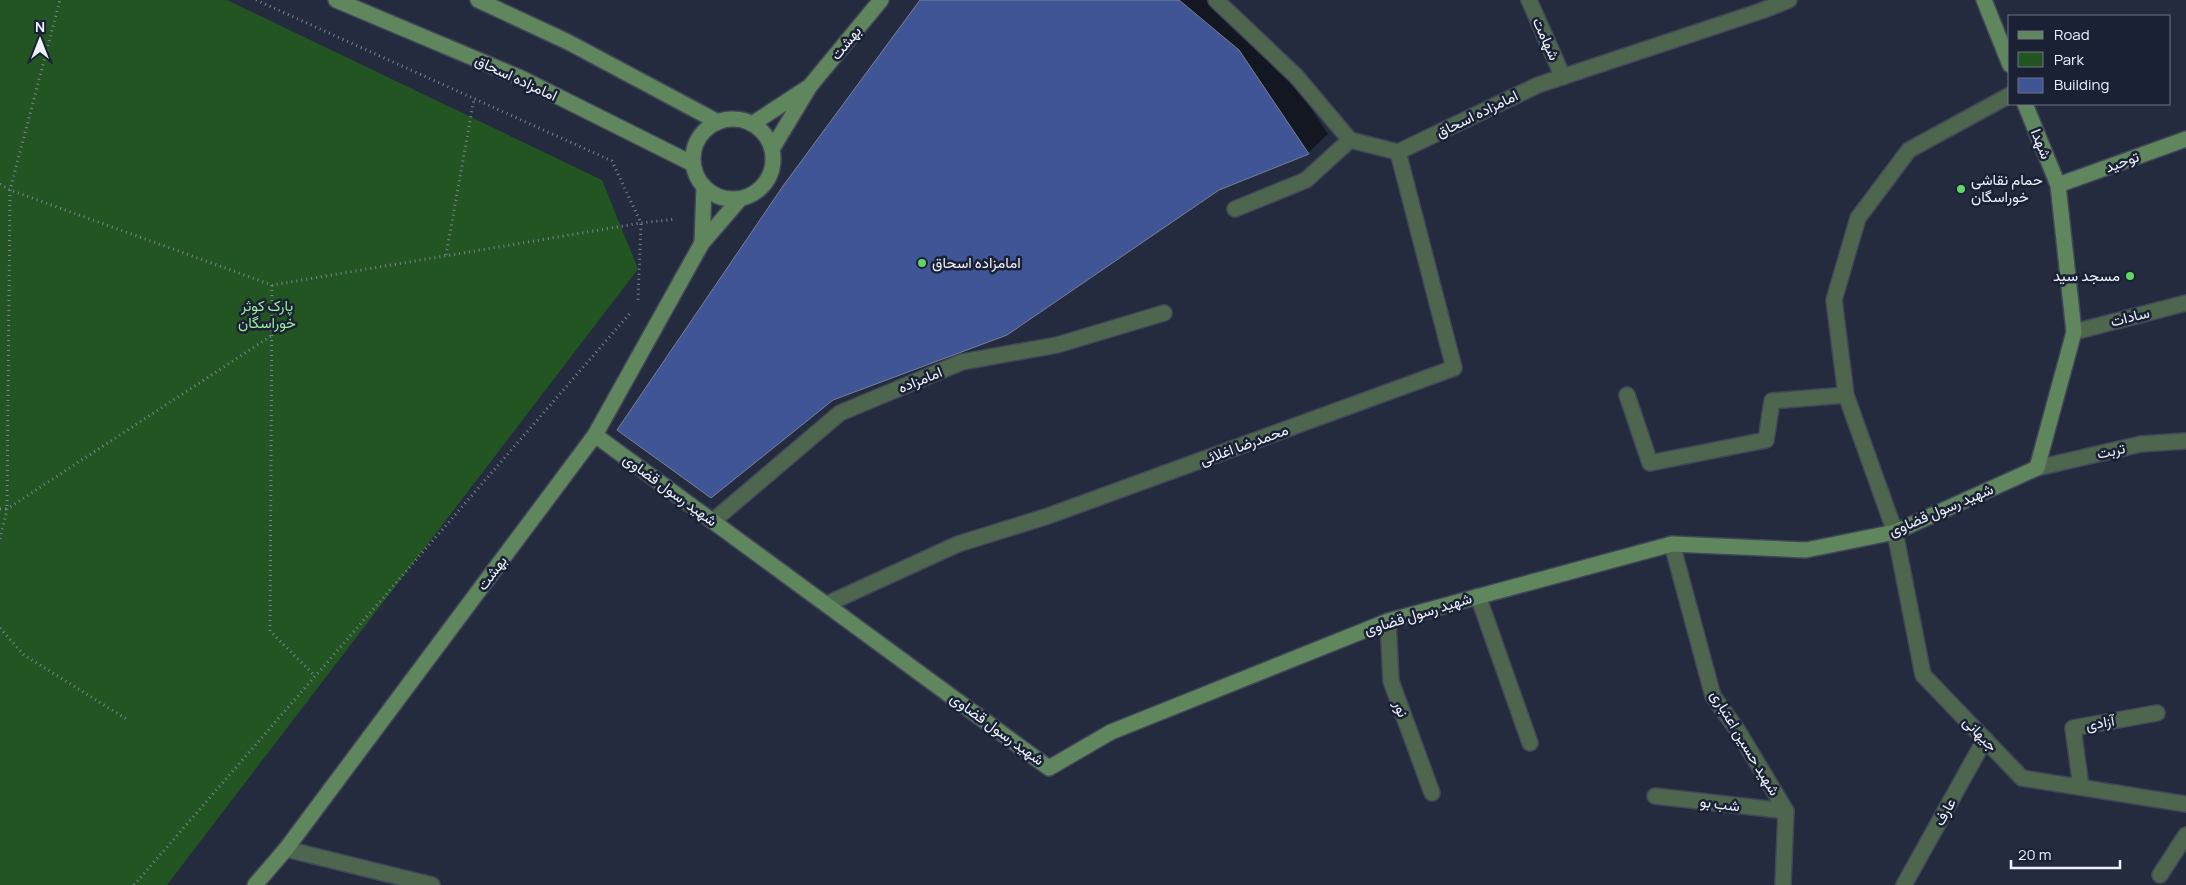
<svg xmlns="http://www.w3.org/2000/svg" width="2186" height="885" font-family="Manrope,Vazirmatn,sans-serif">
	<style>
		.green { fill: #252 }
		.shadow { fill: #0007 }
		.building { fill: #3f5595; stroke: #788198 }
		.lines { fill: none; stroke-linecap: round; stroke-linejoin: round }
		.street-casing { stroke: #404759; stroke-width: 18 }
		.secondary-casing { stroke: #404759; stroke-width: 18 }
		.path { stroke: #7d8392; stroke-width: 3; stroke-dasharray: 1 4; stroke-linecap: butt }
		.street { stroke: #4e664d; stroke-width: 15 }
		.secondary { stroke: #60865e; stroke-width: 15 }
		.poi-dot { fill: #67d466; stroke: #1a2134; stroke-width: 2 }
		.labels { text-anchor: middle; stroke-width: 5; stroke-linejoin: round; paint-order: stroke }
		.street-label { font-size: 15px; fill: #eef2fd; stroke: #1a2134 }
		.poi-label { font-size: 15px; fill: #eef2fd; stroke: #1a2134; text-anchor: start }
		.park-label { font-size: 15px; fill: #9eee9b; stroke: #1a2134 }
	</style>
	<rect width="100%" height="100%" fill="#242b3e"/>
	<!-- green -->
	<path class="green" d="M0,0H227L602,180L638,269L167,885H0Z"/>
	<!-- shadow -->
	<path class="shadow" d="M922,0H1222L1259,30L1328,134L1308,153Z"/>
	<!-- building -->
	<path class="building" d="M920,0H1179L1239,50L1309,154L1219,190L1007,335L833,400L711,498L617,430L783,186Z"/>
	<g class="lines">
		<!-- street casing -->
		<g class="street-casing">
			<g id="street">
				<path d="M1216,0L1296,76L1350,140L1398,152L1538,85L1761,11L1789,0"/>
				<path d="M1529,0L1563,77"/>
				<path d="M2010,95L1909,150L1858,218L1834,300L1846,395L1895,532L1923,675L2022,778L2186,804"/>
				<path d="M1235,209L1306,180L1350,140"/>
				<path d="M2074,332L2186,303"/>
				<path d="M1627,395L1650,463L1766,440L1772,401L1846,395"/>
				<path d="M2037,468L2141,444L2186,441"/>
				<path d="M713,521L840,413L962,362L1057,345L1164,313"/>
				<path d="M1672,544L1713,696L1738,731L1786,811L1783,885"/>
				<path d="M1478,596L1530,743"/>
				<path d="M827,604L958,544L1048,516L1454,368L1398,152"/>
				<path d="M1388,621L1391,681L1432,793"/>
				<path d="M2081,787L2073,728L2157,713"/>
				<path d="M1655,796L1786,811"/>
				<path d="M286,849L432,885"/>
				<path d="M2160,875L2186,835"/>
				<path d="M1904,885L1985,739"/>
			</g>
		</g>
		<!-- secondary casing -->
		<g class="secondary-casing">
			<g id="secondary">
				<path d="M336,0L521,78L693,164"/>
				<path d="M478,0L568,42L718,122"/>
				<path d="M1984,0L2010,65"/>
				<circle cx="733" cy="159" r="40"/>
				<path d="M752,124L807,88"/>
				<path d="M772,149L810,86L881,0"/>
				<path d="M2058,185L2186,139"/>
				<path d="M702,243L704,187"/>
				<path d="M595,435L1049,768L1111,732L1388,621L1672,544L1806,550L1895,532L2037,468L2074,332L2058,185L2025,104"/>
				<path d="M255,885L286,849L595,435L702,243L740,199"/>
			</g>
		</g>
		<!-- path -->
		<g class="path">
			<path d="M256,0L612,161L641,223L638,300"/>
			<path d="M0,184L10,190L272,285L641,223L676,219"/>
			<path d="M446,255L474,99"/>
			<path d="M272,285L270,631L315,676"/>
			<path d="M0,509H7L10,190L60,0"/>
			<path d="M0,539L7,509L271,336"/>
			<path d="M0,628L24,655L128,720"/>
			<path d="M134,885L631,312"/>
		</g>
		<!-- street -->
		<use href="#street" class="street"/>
		<!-- secondary -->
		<use href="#secondary" class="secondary"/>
	</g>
	<!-- markers -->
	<g class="poi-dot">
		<circle cx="1961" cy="189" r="5"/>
		<circle cx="922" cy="263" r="5"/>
		<circle cx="2130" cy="276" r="5"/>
	</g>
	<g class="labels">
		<!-- street labels -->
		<g class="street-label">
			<text transform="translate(1546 39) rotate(66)" y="5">شهامت</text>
			<text transform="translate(846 43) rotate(-51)" y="5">بهشت</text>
			<text transform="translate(516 78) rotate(25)" y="5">امامزاده اسحاق</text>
			<text transform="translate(1477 114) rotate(-26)" y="5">امامزاده اسحاق</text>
			<text transform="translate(2041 144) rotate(68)" y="5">شهدا</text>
			<text transform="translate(2122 162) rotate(-20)" y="5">توحید</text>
			<text transform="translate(2130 317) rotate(-14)" y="5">سادات</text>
			<text transform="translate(920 380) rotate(-22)" y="5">امامزاده</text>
			<text transform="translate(1244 445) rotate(-20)" y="5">محمدرضا اغلائی</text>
			<text transform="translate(2111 451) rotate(-13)" y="5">تربت</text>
			<text transform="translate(670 490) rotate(36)" y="5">شهید رسول قضاوی</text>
			<text transform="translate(1941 510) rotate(-23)" y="5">شهید رسول قضاوی</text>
			<text transform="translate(492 573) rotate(-53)" y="5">بهشت</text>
			<text transform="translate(1418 614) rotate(-17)" y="5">شهید رسول قضاوی</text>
			<text transform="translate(1401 709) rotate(70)" y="5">نور</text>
			<text transform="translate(2100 723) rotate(-10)" y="5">آزادی</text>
			<text transform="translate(997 729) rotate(36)" y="5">شهید رسول قضاوی</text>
			<text transform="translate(1980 734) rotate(46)" y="5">جیهانی</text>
			<text transform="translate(1745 743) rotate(59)" y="5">شهید حسین اعتباری</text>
			<text transform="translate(1720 804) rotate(7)" y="5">شب بو</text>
			<text transform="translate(1945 812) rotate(-61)" y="5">عارف</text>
		</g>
		<!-- poi labels -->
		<g class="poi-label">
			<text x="1971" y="185">حمام نقاشی<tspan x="1971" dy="17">خوراسگان</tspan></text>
			<text x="932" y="268">امامزاده اسحاق</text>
			<text x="2120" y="281" text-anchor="end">مسجد سید</text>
		</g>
		<!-- park labels -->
		<g class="park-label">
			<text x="267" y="311">پارک کوثر<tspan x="267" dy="17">خوراسگان</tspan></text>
		</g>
	</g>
	<!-- legend -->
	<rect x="2008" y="15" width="162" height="90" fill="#1a2134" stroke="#6f7584"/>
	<rect x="2018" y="31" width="25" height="8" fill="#60865e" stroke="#6f7584"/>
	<text x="2054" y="40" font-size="15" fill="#eef2fd">Road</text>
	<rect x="2018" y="52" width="25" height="15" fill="#225522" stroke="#6f7584"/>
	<text x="2054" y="65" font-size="15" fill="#eef2fd">Park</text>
	<rect x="2018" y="78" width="25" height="15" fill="#3f5595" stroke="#6f7584"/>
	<text x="2054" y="90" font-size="15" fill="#eef2fd">Building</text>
	<!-- north arrow -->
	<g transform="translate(40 40)" stroke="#1a2134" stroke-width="4" paint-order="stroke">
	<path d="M0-4L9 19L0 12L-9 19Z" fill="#eef2fd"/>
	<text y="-8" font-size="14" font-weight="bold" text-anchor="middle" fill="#eef2fd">N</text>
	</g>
	<!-- scale -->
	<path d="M2011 860v8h109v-8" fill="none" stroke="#eef2fd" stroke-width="2.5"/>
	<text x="2018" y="860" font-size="15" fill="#eef2fd" stroke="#1a2134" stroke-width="4" paint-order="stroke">20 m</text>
</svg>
